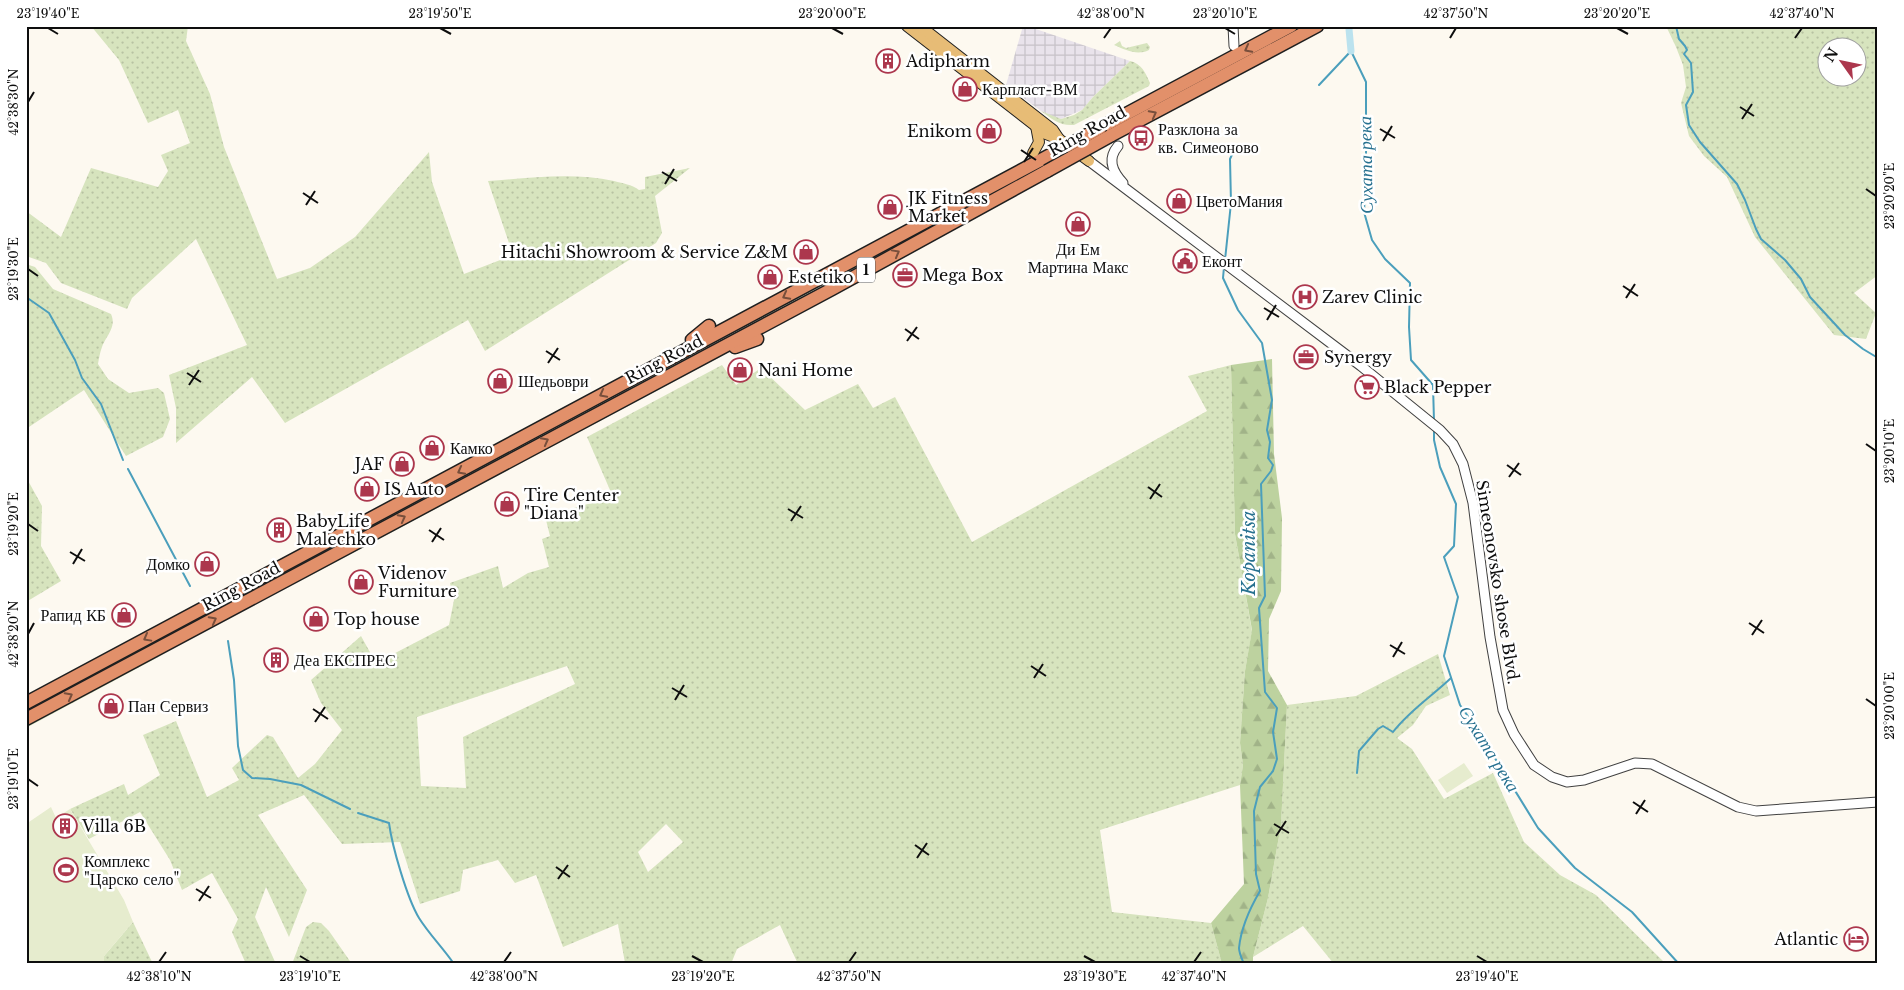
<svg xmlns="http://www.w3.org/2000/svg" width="1904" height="990" font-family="'Libre Baskerville',serif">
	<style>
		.industrial { fill: url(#industrial-grid) }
		.grass { fill: url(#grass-dots); fill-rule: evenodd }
		.forest { fill: url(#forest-firs) }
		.pitch { fill: #e6ecce }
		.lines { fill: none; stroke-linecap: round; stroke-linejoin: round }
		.stream { stroke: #4b9fbc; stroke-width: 2 }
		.canal { stroke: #bbe2ee; stroke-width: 7 }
		.minor-casing { stroke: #414141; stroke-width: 11 }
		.major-casing { stroke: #1f1f1f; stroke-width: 12 }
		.highway-casing { stroke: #1f1f1f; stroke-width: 15 }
		.minor { stroke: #fff; stroke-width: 9 }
		.major { stroke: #e7bc76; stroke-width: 10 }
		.highway { stroke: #e2906a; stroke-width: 12 }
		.highway-bridge-casing { stroke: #1f1f1f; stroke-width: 15; stroke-linecap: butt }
		.highway-bridge { stroke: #e2906a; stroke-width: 12 }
		.oneway { stroke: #784f3c }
		.ticks { fill: none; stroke: #0e0e0e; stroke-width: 2 }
		.labels { text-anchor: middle; stroke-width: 5; stroke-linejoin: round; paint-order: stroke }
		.shield { fill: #fff; stroke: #565656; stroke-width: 1 }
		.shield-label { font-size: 15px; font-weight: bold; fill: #0e0e0e }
		.poi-label { font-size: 16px; fill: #0e0e0e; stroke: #fff; text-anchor: start }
		.street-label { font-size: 16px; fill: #0e0e0e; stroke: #fff }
		.water-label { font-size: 18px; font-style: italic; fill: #277190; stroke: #fff }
		.neatline { fill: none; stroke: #0e0e0e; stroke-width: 2 }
		.ticks-label { font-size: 12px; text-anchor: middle; fill: #0e0e0e }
	</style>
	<defs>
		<pattern id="industrial-grid" width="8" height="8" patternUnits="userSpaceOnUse" patternTransform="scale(1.25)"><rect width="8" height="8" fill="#e9e3eb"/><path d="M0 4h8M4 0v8" fill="none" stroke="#c7c2c8"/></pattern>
		<pattern id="grass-dots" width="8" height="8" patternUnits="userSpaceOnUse" patternTransform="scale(1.25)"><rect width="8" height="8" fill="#d7e4be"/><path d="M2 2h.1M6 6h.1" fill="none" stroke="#b7c2a2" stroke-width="1.8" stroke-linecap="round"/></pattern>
		<pattern id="forest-firs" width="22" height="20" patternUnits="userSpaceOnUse" patternTransform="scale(1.25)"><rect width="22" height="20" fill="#bdd29f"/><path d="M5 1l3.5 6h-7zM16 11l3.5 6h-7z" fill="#a1b388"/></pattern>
	</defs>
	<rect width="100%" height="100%" fill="#fdf9f0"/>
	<!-- industrial -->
	<path class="industrial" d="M1023,26H1027L1130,61L1093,97L1082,110L1061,119L1054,117L1041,111L1006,85Z"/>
	<!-- grass -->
	<g class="grass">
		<path d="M91,26H188L186,41L210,94L224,147L277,279L310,268L355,237L429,152L432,182L464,274L513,255L488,181C530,178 573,172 614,181C624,184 631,184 639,190L645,189V177L690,168L655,196L662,233L656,243L485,351L468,320L285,423L252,377L176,443V408L169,375L247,345L196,239L132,298L127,309L61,283L46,263L26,256V211L61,237L91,168L158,187L168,171L161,155L190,143L178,110L148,123L119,60Z"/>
		<path d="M1666,26H1878V275L1854,293L1876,313L1866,339L1834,335L1755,237L1727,177L1704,156L1689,136L1681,103L1686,87L1683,65L1676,47ZM1826,48H1856V78H1826Z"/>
		<path d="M1120,41L1122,46L1126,48L1147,43L1150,47L1149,50C1137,56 1126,50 1114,45Z"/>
		<path d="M1130,61C1142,64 1145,72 1150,83L1149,86L1074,125C1059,126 1052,119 1041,111L1061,119L1074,115L1082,110L1093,97Z"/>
		<path d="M1041,166L1042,168L26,712V709Z"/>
		<path d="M26,264L35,267L53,289L111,314C117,327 106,336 102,347C100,352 99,358 98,364L108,379L129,393L158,388L164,393L170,419L163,437L126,456L84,390L26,429Z"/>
		<path d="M731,351L304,579L328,563L701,364Z"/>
		<path d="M722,365L736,385L761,368L805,410L858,384L873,408L895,397L972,542L1207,411L1188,376L1231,365L1235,534L1252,631L1245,671L1240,743L1243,765L1240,785L1100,830L1112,912L1211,923L1222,964H798L780,925L737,949L731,964H621L625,963L618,924L563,947L536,875L515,883L498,860L463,870L460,891L420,904L400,842L342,844L304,795L258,815L307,890L289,937L266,887L255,917L276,964H246L232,932L238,919L212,873L182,890L170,860L140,812L89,839L70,809L124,784L128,795L160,775L143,735L176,721L207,797L239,780L232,768L267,735L273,737L298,778L315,764L342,730L321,703L311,680L361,636L376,663L449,625L454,600L450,583L498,566L503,588L528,573L549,567L542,539L550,536L545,516L613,497L587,437ZM567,666L575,684L463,737L466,788L421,786L417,717ZM666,824L683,842L648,872L638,852Z"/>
		<path d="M26,477L42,506L41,546L61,581L26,602Z"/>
		<path d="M164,654L26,728V725L136,667Z"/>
		<path d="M1438,654L1450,695L1426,706L1413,725L1397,738L1412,749L1444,799L1493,773L1524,842L1560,875L1596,895L1666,964H1334L1303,926L1253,957L1268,898L1281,825L1287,705L1356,696Z"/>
		<path d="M133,922L153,964H104V956Z"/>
		<path d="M313,922L321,923L329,931L352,964H292L306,927Z"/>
	</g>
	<!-- forest -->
	<path class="forest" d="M1272,359L1274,454L1282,518L1281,591L1269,619L1268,671L1287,705L1281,825L1268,898L1253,957V964H1222L1211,923L1244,884L1240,785L1243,765L1240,743L1245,671L1252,630L1235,534L1231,365Z"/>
	<!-- pitch -->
	<g class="pitch">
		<path d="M1464,763L1473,776L1447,793L1438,780Z"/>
		<path d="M51,807L56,818L70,809L124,900L133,922L104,956V964H26V819L29,822Z"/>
	</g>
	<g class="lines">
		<!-- stream -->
		<g class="stream">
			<path d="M1676,26L1679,39L1685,46L1687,50L1684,54L1691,63L1693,92L1686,105L1689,125L1700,142L1737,184L1745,200L1756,229L1761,239L1785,260L1801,279L1810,297L1845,335L1863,349L1878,358"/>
			<path d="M1319,85L1351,51L1366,82V172L1364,212L1372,240L1385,259L1410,283L1409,327L1411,360L1433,385L1434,421"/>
			<path d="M1225,260L1231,203L1230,159L1236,146"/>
			<path d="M1224,267L1223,278L1238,310L1262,343L1272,400L1267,430L1270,442L1268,458L1273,465L1271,471L1261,484L1265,596L1259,608L1265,692L1277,708L1273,732L1277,759L1273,771L1260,787L1254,811L1256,874L1260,891C1250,908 1241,928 1239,948C1239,953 1242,959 1244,964"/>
			<path d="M26,297L49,313L75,360L82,378L101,404L123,460"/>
			<path d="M1434,428V440L1440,467L1456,504L1454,546L1444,557L1458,597L1444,656L1460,705L1477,729L1538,828L1575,868L1632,912L1679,964"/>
			<path d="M128,469L190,586"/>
			<path d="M228,641L234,680L238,746L243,770L252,778L270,779L301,785L350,809"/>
			<path d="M1357,773L1359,751L1378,729L1383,726L1393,732C1410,710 1431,697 1451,678"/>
			<path d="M358,813L389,823C392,846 407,898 419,918C429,934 443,948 454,964"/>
		</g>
		<!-- canal -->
		<path class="canal" d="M1349,29L1351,51"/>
		<!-- minor casing -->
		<g class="minor-casing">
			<g id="minor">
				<path d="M1233,26L1234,46"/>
				<path d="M1118,146C1107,159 1112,171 1123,183"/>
				<path d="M1089,161L1361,366L1440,430L1453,444L1463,464L1473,503L1490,637L1503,710L1514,734L1534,765L1552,777L1567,782L1584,780L1635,763L1652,764L1738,807L1756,811L1878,802"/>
			</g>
		</g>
		<!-- major casing -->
		<g class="major-casing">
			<g id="major">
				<path d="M907,26L1046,134L1059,139L1089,161"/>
				<path d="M920,26L1053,130L1059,139"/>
				<path d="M1033,153L1039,142L1036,126"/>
			</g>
		</g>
		<!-- highway casing -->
		<g class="highway-casing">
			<g id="highway">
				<path d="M1100,128L1291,26"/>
				<path d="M1110,136L1317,26"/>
				<path d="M692,340L709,326"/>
				<path d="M735,347L757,339"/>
				<path d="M26,703L1067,146"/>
				<path d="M26,719L832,289L1047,171"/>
			</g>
		</g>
		<!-- minor -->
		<use href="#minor" class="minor"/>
		<!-- major -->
		<use href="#major" class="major"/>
		<!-- highway -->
		<use href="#highway" class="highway"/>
		<!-- highway-bridge casing -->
		<g class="highway-bridge-casing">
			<g id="highway-bridge">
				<path d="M1067,146L1100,128"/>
				<path d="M1047,171L1110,136"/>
			</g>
		</g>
		<!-- highway-bridge -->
		<use href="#highway-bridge" class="highway-bridge"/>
	</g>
	<!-- one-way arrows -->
	<defs><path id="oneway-chevron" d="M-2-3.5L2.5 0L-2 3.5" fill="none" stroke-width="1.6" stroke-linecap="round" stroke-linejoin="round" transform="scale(1.25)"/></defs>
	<g class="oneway">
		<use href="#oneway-chevron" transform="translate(1248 49) rotate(152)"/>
		<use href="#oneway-chevron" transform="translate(1153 114) rotate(-28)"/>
		<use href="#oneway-chevron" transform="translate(896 253) rotate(-29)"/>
		<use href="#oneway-chevron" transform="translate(786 296) rotate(152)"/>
		<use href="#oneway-chevron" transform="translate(603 394) rotate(152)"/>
		<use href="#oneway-chevron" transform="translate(545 441) rotate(-28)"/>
		<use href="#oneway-chevron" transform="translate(461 471) rotate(152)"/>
		<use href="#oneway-chevron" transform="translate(402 518) rotate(-28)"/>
		<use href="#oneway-chevron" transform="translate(213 620) rotate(-28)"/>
		<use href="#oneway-chevron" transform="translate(147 638) rotate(151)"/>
		<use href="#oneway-chevron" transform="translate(69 696) rotate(-28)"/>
	</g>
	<!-- ticks -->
	<path class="ticks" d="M48,28L58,34M440,28L451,34M832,28L843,34M1225,28L1235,34M1617,28L1628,34M1104,38L1111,28M1450,38L1456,28M1795,38L1802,28M28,102L34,92M1740,107L1754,116M1742,119L1752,104M1380,129L1395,138M1383,141L1392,126M1021,150L1036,160M1024,162L1033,148M662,172L677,181M665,184L674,169M1866,189L1876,196M303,193L318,203M306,205L315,191M28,269L38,276M1623,286L1638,296M1626,298L1635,284M1264,308L1279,317M1267,320L1276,305M905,329L919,339M907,341L917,327M546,351L560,360M548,363L558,348M187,373L201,382M189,385L199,370M1866,444L1876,451M1507,465L1521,475M1509,477L1519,463M1148,487L1162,497M1150,499L1160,484M788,509L803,518M791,521L801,506M28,524L38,531M429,530L444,540M432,542L441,528M70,552L85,561M73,564L82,549M1749,623L1764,633M28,634L34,623M1752,635L1762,620M1390,645L1405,654M1393,657L1402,642M1031,666L1046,676M1034,678L1043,664M672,688L687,697M1866,699L1876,706M675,700L684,685M313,709L328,719M315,722L325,707M28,779L38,786M1633,802L1648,812M1636,814L1645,800M1274,824L1289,833M1276,836L1286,821M915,845L929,855M917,858L927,843M556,867L570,877M558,879L568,865M196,889L211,898M199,901L209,886M300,956L310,962M692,956L703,962M1084,956L1095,962M1477,956L1487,962M159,962L166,952M504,962L511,952M849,962L856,952M1194,962L1201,952"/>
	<!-- icons -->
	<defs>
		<g id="building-ring" transform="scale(1.25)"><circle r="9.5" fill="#fff" stroke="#ac374d" stroke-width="1.5"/><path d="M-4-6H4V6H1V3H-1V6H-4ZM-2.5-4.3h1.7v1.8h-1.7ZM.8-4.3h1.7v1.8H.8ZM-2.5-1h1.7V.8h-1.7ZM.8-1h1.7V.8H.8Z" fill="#ac374d"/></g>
		<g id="shop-ring" transform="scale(1.25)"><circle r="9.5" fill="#fff" stroke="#ac374d" stroke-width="1.5"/><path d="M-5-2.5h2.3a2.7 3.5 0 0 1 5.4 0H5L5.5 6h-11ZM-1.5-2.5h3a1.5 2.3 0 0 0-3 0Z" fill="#ac374d"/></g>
		<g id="bus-ring" transform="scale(1.25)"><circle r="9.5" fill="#fff" stroke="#ac374d" stroke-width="1.5"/><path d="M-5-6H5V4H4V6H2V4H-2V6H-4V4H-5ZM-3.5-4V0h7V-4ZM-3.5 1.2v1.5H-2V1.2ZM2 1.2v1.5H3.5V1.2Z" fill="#ac374d"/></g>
		<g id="civic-ring" transform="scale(1.25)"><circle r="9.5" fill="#fff" stroke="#ac374d" stroke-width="1.5"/><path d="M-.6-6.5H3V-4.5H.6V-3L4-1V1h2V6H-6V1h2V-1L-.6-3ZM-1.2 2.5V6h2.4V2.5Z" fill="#ac374d"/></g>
		<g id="office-ring" transform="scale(1.25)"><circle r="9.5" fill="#fff" stroke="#ac374d" stroke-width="1.5"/><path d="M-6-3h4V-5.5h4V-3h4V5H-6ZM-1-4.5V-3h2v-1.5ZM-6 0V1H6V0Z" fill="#ac374d"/></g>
		<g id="hospital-ring" transform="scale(1.25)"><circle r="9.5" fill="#fff" stroke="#ac374d" stroke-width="1.5"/><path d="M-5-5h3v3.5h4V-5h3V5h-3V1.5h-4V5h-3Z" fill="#ac374d"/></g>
		<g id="supermarket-ring" transform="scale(1.25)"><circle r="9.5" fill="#fff" stroke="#ac374d" stroke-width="1.5"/><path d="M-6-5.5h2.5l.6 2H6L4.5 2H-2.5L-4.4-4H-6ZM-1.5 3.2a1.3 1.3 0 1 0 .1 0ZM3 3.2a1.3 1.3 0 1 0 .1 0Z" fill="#ac374d"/></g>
		<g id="stadium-ring" transform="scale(1.25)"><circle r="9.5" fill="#fff" stroke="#ac374d" stroke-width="1.5"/><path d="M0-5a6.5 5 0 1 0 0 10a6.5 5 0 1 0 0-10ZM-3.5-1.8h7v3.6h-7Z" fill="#ac374d"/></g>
		<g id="hotel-ring" transform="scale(1.25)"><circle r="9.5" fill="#fff" stroke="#ac374d" stroke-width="1.5"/><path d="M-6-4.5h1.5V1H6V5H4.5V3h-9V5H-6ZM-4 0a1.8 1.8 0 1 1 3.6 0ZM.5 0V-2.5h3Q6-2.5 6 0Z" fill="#ac374d"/></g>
	</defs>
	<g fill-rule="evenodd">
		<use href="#building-ring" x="888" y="61"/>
		<use href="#shop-ring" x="965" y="89"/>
		<use href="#shop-ring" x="989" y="131"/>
		<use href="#bus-ring" x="1141" y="138"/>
		<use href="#shop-ring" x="1179" y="201"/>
		<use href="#shop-ring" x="890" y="207"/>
		<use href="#shop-ring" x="1078" y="224"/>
		<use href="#shop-ring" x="806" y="252"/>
		<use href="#civic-ring" x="1185" y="261"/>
		<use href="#office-ring" x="905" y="275"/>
		<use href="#shop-ring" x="770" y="277"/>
		<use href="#hospital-ring" x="1305" y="297"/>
		<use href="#office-ring" x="1306" y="357"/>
		<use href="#shop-ring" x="740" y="370"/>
		<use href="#shop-ring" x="500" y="381"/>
		<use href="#supermarket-ring" x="1367" y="387"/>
		<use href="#shop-ring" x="432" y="448"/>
		<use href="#shop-ring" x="402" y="464"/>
		<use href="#shop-ring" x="367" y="489"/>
		<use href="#shop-ring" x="507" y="504"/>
		<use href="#building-ring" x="279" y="530"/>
		<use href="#shop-ring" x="207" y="564"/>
		<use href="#shop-ring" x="361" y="582"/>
		<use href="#shop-ring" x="124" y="615"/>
		<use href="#shop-ring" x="316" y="619"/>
		<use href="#building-ring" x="276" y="660"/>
		<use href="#shop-ring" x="111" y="706"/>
		<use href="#building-ring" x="65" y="826"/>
		<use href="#stadium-ring" x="66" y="870"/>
		<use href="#hotel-ring" x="1856" y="939"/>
	</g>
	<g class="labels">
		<!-- shield labels -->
		<rect class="shield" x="857" y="257.5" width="18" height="25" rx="4"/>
		<g class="shield-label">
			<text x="866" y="275">1</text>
		</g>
		<!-- poi labels -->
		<g class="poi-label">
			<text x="906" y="67">Adipharm</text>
			<text x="982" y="95">Карпласт-ВМ</text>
			<text x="1158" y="135">Разклона за<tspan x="1158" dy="18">кв. Симеоново</tspan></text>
			<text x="972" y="137" text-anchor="end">Enikom</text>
			<text x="908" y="204">JK Fitness<tspan x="908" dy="18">Market</tspan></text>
			<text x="1196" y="207">ЦветоМания</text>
			<text x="1078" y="255" text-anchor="middle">Ди Ем<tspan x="1078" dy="18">Мартина Макс</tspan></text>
			<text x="788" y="258" text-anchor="end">Hitachi Showroom &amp; Service Z&amp;M</text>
			<text x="1202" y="267">Еконт</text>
			<text x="922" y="281">Mega Box</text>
			<text x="788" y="283">Estetiko</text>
			<text x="1322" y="303">Zarev Clinic</text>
			<text x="1324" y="363">Synergy</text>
			<text x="758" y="376">Nani Home</text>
			<text x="518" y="387">Шедьоври</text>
			<text x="1384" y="393">Black Pepper</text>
			<text x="450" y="454">Камко</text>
			<text x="384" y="470" text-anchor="end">JAF</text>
			<text x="384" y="495">IS Auto</text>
			<text x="524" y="501">Tire Center<tspan x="524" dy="18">"Diana"</tspan></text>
			<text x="296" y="527">BabyLife<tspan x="296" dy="18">Malechko</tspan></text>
			<text x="190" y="570" text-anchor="end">Домко</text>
			<text x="378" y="579">Videnov<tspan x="378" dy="18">Furniture</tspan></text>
			<text x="106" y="621" text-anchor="end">Рапид КБ</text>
			<text x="334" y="625">Top house</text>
			<text x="294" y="666">Деа ЕКСПРЕС</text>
			<text x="128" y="712">Пан Сервиз</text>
			<text x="82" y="832">Villa 6B</text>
			<text x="84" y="867">Комплекс<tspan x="84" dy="18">"Царско село"</tspan></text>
			<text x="1838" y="945" text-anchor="end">Atlantic</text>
		</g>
		<!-- street labels -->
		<g class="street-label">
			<text transform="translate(1087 131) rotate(-29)" y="6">Ring Road</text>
			<text transform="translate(664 359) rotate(-28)" y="6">Ring Road</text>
			<text transform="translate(1498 582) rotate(81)" y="6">Simeonovsko shose Blvd.</text>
			<text transform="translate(241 586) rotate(-28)" y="6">Ring Road</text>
		</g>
		<!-- water labels -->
		<g class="water-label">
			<text transform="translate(1366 165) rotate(-91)" y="6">Сухата река</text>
			<text transform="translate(1249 553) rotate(-90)" y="6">Kopanitsa</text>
			<text transform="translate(1489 749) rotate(58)" y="6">Сухата река</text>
		</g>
	</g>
	<!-- border -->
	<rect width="1904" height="990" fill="none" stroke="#ffffff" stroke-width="55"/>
	<!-- north arrow -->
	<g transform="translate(1842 62) rotate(303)"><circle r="24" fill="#ffffff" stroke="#9f9f9f"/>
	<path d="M0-4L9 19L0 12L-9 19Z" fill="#ac374d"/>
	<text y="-8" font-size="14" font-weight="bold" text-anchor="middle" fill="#0e0e0e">N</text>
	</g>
	<rect x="28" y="28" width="1848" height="934" class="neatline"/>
	<g class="ticks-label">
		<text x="48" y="18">23°19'40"E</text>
		<text x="440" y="18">23°19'50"E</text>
		<text x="832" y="18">23°20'00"E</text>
		<text x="1111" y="18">42°38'00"N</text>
		<text x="1225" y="18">23°20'10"E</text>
		<text x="1456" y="18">42°37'50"N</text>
		<text x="1617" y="18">23°20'20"E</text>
		<text x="1802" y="18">42°37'40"N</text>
		<text transform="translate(14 102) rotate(-90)" y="4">42°38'30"N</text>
		<text transform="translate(1890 196) rotate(-90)" y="4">23°20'20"E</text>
		<text transform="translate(14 269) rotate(-90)" y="4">23°19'30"E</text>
		<text transform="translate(1890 451) rotate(-90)" y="4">23°20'10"E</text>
		<text transform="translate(14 524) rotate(-90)" y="4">23°19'20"E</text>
		<text transform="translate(14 634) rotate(-90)" y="4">42°38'20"N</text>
		<text transform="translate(1890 706) rotate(-90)" y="4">23°20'00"E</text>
		<text transform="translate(14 779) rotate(-90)" y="4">23°19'10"E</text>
		<text x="159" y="981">42°38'10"N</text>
		<text x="310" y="981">23°19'10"E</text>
		<text x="504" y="981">42°38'00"N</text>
		<text x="703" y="981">23°19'20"E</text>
		<text x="849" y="981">42°37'50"N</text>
		<text x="1095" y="981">23°19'30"E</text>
		<text x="1194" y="981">42°37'40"N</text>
		<text x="1487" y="981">23°19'40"E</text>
	</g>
</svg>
